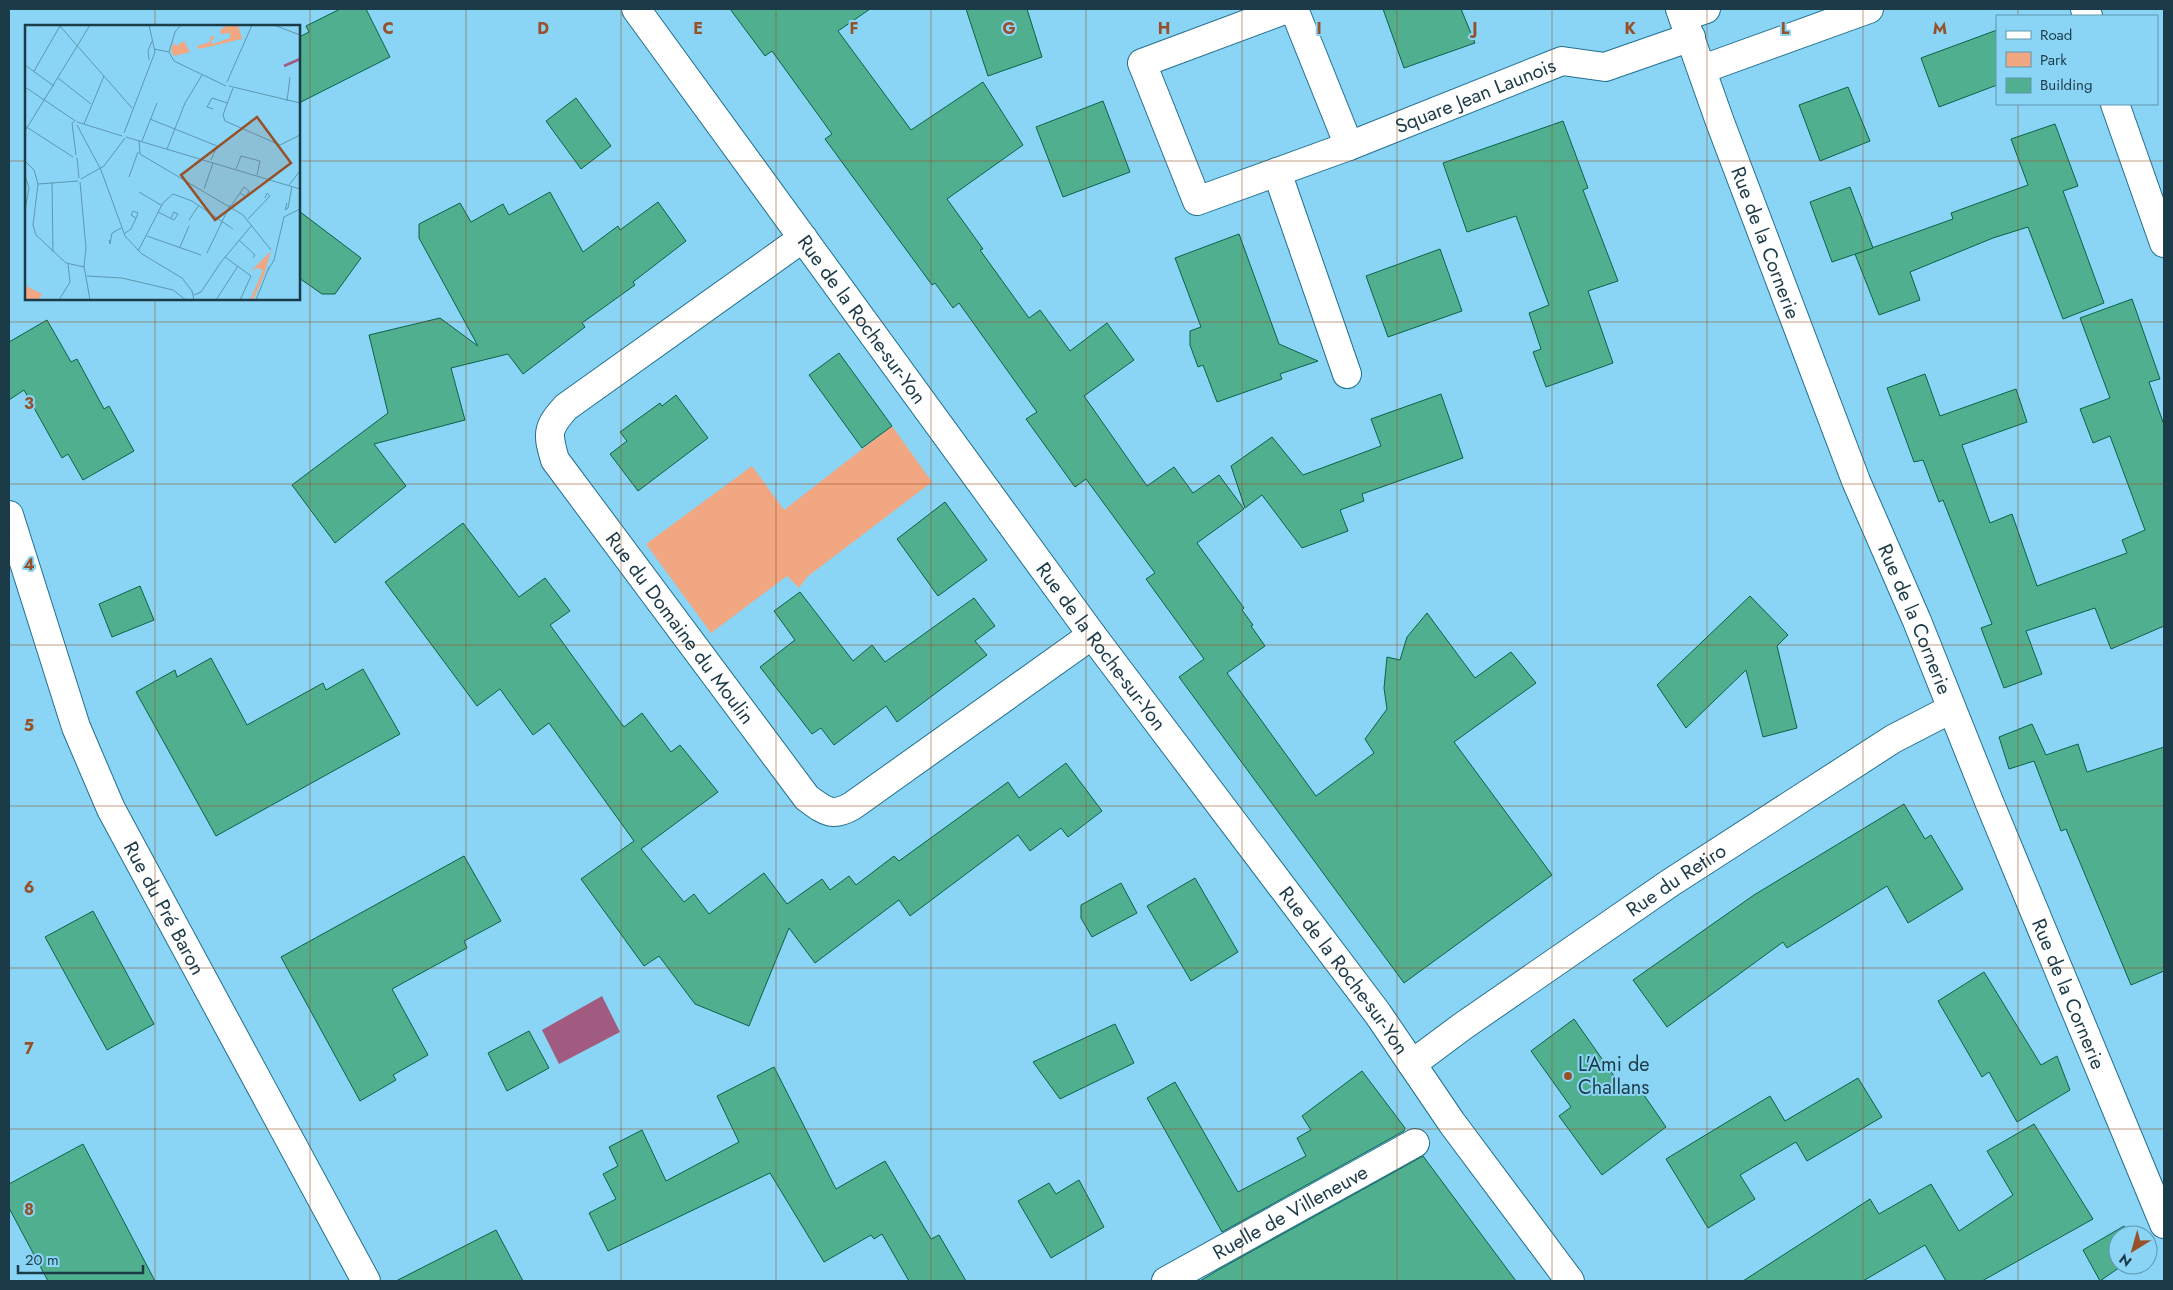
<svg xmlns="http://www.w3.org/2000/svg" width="2173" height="1290" font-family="Jost,sans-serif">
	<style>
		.green { fill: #f1a782 }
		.water { fill: #a25b80 }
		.building { fill: #50af8e; stroke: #0a634a }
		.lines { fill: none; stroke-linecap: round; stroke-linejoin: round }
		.minor-casing { stroke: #22708d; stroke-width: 30 }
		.major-casing { stroke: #22708d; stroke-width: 30 }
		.minor { stroke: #fff; stroke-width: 28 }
		.major { stroke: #fff; stroke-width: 28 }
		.grid { fill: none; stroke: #975129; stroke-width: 1; stroke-opacity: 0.55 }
		.poi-dot { fill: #975129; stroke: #8ad4f5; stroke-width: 2 }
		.labels { text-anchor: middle; stroke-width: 4; stroke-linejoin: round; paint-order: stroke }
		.street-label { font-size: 20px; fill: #1c3b48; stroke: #8ad4f5 }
		.poi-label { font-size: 20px; fill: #1c3b48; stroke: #8ad4f5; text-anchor: start }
		.inset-river { fill: none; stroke: #a25b80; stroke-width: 2.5 }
		.inset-road { fill: none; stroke: #5e97b0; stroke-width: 1 }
		.view { fill: #975129; fill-opacity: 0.15; stroke: #975129; stroke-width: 2.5 }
		.inset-edge { fill: none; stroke: #1c3b48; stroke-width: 2.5 }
		.grid-label { font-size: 16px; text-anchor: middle; font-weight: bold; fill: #975129; stroke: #8ad4f5; stroke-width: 4; stroke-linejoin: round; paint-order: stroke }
	</style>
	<rect width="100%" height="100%" fill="#8ad4f5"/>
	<!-- green -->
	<path class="green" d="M892,426L932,482L807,577L799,588L787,576L711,633L646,544L752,466L784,510Z"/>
	<!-- water -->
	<path class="water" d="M602,996L620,1032L559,1064L542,1030Z"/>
	<!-- building -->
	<g class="building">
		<path d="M340,9H366L390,57L299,103V37L309,32L306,26Z"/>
		<path d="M730,9H870L838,31L911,130L983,82L1023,145L947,199L983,249L980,250L1029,318L1040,310L1070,351L1107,323L1134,360L1084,396L1147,486L1174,467L1193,493L1219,475L1244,509L1197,543L1244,608L1242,610L1253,625L1251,626L1265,646L1227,673L1316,796L1374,753L1365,739L1387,709L1384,688L1387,657L1400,660L1407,637L1427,613L1475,678L1511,652L1536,683L1454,742L1552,875L1404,983L1179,677L1204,659L1146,579L1155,573L1086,479L1075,487L1026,419L1037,412L959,303L953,308L935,283L932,285L825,139L832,134L772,51L765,56Z"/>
		<path d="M966,9H1027L1042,57L988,76Z"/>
		<path d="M1383,9H1461L1475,43L1404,68Z"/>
		<path d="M1997,30V85L1939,107L1921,58Z"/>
		<path d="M1848,87L1870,141L1820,161L1799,105Z"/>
		<path d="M576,98L611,146L581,169L546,121Z"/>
		<path d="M1103,101L1130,172L1063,197L1036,127Z"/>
		<path d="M1563,121L1588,188L1583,190L1618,281L1588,291L1613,363L1546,387L1533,352L1541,349L1529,313L1549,305L1516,216L1467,232L1443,163Z"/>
		<path d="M2055,124L2078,186L2063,191L2104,303L2063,319L2028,227L1993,238L1910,272L1920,300L1879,315L1855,254L1953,219L1951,213L2028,185L2011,139Z"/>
		<path d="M1850,187L1873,248L1832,262L1810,202Z"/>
		<path d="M550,192L583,252L618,226L620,230L658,202L686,241L633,282L635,285L582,323L585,327L523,374L508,354L451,368L465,420L374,444L406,486L335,543L292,485L388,413L369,335L440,318L478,346L419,238V224L460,203L471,222L503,204L509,215Z"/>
		<path d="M299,211L361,258L335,294H322L299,278Z"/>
		<path d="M1239,234L1279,344L1318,361L1280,374L1282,379L1217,402L1203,365L1198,367L1190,345V331L1201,327L1175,258Z"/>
		<path d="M1440,249L1462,311L1388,337L1366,276Z"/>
		<path d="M2132,299L2160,379L2149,382L2164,425V626L2111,649L2095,608L2026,631L2042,674L2004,688L1981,628L1992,624L1943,500L1939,502L1923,460L1914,462L1887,388L1925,374L1940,416L2016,389L2027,422L1962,445L1990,523L2012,514L2037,586L2127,553L2122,540L2145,530L2110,436L2093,443L2080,409L2110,398L2080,318Z"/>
		<path d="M47,320L71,362L77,359L104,409L109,406L134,451L83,480L68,454L62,458L24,390L9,400V342Z"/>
		<path d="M839,353L892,426L862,448L809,375Z"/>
		<path d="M1441,394L1463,458L1362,494L1364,501L1340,510L1348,531L1302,548L1262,495L1245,508L1231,466L1272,437L1303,475L1381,446L1371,419Z"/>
		<path d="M676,395L708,438L638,491L610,454L627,441L620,432L660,403L662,406Z"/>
		<path d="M945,502L987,560L938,596L897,539Z"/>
		<path d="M463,523L519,597L545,578L570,611L550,625L624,727L642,713L671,752L680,745L718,792L641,849L684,902L694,894L709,914L764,873L787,904L822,879L830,890L849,876L856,885L894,856L899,861L1008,782L1019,798L1066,763L1102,811L1068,837L1061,828L1030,851L1018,835L910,916L899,900L815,963L789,928L749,1026L695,1004L659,956L644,966L581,879L634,841L549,723L533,735L500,689L477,706L385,582Z"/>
		<path d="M140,586L154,620L112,637L99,604Z"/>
		<path d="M800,592L853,661L872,645L885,662L974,598L995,626L975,641L987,655L897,722L886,706L834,745L821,728L812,734L760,667L795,640L774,611Z"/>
		<path d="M1750,596L1788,635L1777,646L1797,728L1763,737L1746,670L1686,728L1657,685Z"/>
		<path d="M211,658L247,725L323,683L326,690L363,669L400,734L216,836L136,692L175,670L177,677Z"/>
		<path d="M2032,724L2046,755L2078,744L2087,772L2164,747V971L2131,985L2066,829L2061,831L2034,761L2009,769L1999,737Z"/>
		<path d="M1904,804L1925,839L1931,835L1963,889L1908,923L1887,886L1787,948L1783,942L1667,1027L1633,980L1754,895Z"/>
		<path d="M464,856L501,921L464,941L467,948L392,989L428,1055L393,1075L396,1080L360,1101L281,957Z"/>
		<path d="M1195,878L1238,952L1191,981L1147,906Z"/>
		<path d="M1121,883L1137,913L1092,937L1081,918V905Z"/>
		<path d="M93,911L154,1024L107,1050L45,937Z"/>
		<path d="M1984,972L2041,1065L2057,1056L2070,1090L2017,1122L1989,1072L1982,1077L1938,1001Z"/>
		<path d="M1574,1019L1626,1093L1637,1085L1666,1127L1602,1175L1559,1116L1571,1107L1531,1051Z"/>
		<path d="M1115,1024L1134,1063L1060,1099L1033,1062Z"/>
		<path d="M529,1031L549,1068L507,1091L488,1053Z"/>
		<path d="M774,1067L836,1189L885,1161L931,1239L939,1235L966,1281H909L882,1234L874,1239L871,1235L824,1262L770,1173L608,1251L589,1213L616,1199L603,1174L618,1166L609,1147L642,1130L666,1181L739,1142L717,1096Z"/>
		<path d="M1362,1071L1405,1128L1404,1131L1222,1232L1147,1098L1175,1082L1238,1192L1306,1156L1297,1138L1311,1130L1302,1116Z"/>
		<path d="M1858,1078L1882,1117L1807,1161L1796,1142L1740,1175L1755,1199L1708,1228L1666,1159L1770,1096L1785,1121Z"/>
		<path d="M2034,1124L2093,1219L1982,1281H1946L1925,1245L1863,1281H1743L1870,1199L1879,1214L1931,1184L1959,1231L2013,1195L1987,1151Z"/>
		<path d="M83,1144L123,1220L155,1281H48L9,1208V1184Z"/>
		<path d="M1423,1156L1516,1281H1200L1218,1270Z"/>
		<path d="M1079,1180L1104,1227L1051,1258L1018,1201L1049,1183L1056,1194Z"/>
		<path d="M2124,1226L2128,1235H2118V1265H2123L2100,1281L2083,1250Z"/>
		<path d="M496,1230L523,1281H396Z"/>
	</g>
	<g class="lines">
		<!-- minor casing -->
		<g class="minor-casing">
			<g id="minor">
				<path id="s1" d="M1287,9L1142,63L1197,201L1349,146L1562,61L1605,67L1691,37"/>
				<path d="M1294,9L1349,146"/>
				<path id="s2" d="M1680,9L1720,122L1856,481L1917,621L1990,804L2164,1224"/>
				<path d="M2085,9L2088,16"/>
				<path d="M1683,17L1706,9"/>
				<path d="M1703,69L1869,9"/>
				<path d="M2115,104L2164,243"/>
				<path d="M1277,172L1347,374"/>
				<path id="s3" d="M803,238L566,407C547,428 547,433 555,460L807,798C824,810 831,818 852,806L1092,635"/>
				<path id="s4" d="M9,515L76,727L111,809L366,1281"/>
				<path id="s5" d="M1412,1064L1463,1026L1670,883L1893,739L1951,709"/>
				<path id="s6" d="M1166,1281L1415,1143"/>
			</g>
		</g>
		<!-- major casing -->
		<g class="major-casing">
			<g id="major">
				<path id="s7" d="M636,9L1092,635L1378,1014L1452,1123L1570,1281"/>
			</g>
		</g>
		<!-- minor -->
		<use href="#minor" class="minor"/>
		<!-- major -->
		<use href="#major" class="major"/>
	</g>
	<!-- grid -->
	<path class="grid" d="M155,9V26M310,9V1281M466,9V1281M621,9V1281M776,9V1281M931,9V1281M1086,9V1281M1242,9V1281M1397,9V1281M1552,9V1281M1707,9V1281M1863,9V1281M2018,9V16M2018,104V1281M9,161H26M299,161H2164M155,299V1281M9,322H2164M9,484H2164M9,645H2164M9,806H2164M9,968H2164M9,1129H2164"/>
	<!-- markers -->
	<circle class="poi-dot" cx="1568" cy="1076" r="5"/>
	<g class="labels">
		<!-- street labels -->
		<g class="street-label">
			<text dy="7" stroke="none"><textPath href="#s1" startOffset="601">Square Jean Launois</textPath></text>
			<text dy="7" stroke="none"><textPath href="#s2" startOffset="249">Rue de la Cornerie</textPath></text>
			<text dy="7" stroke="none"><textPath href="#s7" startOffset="384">Rue de la Roche-sur-Yon</textPath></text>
			<text dy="7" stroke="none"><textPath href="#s2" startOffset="654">Rue de la Cornerie</textPath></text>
			<text dy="7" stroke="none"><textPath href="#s3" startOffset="559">Rue du Domaine du Moulin</textPath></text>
			<text dy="7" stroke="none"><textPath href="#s7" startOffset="789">Rue de la Roche-sur-Yon</textPath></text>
			<text dy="7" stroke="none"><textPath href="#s5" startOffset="322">Rue du Retiro</textPath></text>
			<text dy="7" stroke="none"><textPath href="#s4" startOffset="424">Rue du Pré Baron</textPath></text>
			<text dy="7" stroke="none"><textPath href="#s7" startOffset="1194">Rue de la Roche-sur-Yon</textPath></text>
			<text dy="7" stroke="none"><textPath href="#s2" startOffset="1059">Rue de la Cornerie</textPath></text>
			<text dy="7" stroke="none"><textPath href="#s6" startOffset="142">Ruelle de Villeneuve</textPath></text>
		</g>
		<!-- poi labels -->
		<g class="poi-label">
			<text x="1578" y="1071">L'Ami de<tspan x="1578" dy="23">Challans</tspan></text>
		</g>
	</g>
	<!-- overview -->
	<g transform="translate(25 25)">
		<rect width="275" height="275" fill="#8ad4f5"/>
		<path d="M203,0H213L217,14L174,24L172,21L185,17V12L190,11L186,17L188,19L205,13V8L196,9L195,5ZM159,16L165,27L149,31L146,25L148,18L151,21ZM246,226L239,250L228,275H225L238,245L231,243L224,248ZM1,261L17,269L14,275H0Z" fill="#f1a782"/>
		<path class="inset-river" d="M259,41L275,34"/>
		<path class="inset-road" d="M34,0L107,83M249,0L275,10M129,24L144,27M144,27L149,36L201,61M144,27L150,7L156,0M124,35L123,26L127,16M0,40L29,61M9,46L35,1M33,53L66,79M202,57L227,0M204,61L275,78M0,62L49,95M208,63L198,90L200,96L255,120L275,110M262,76L265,52M188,84L182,82L187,73L202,78M125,94L192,121L186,135M51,95L47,98L51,130M52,97L97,111M59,99L79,51M52,100L76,145L100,211L117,229L157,253L167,266L169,275M0,101L48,132M0,106L65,0M99,108L130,27L124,0M101,112L275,164M114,115L115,129L218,190L246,225M117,116L132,78M142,124L160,78L177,50M52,133L54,153M0,136L9,145L13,159L53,156M211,144L216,131L235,136L232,150M0,151L4,163L0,185M104,152L113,127M56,154L79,141L100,113M55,157L61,223L59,241L65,275M27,158L28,227M13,159L8,200L11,210L41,238L59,242M264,160L275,146M179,164L188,138M114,167L136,180M262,178L260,185L263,183L267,161M206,181L219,162L224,166L221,172L215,168M133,187L149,195L153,189L149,187L146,193M223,194L245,171L242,168L240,173M164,195L174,180M99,209L106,204L111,193L113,188L108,186L106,190L111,193M122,211L176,230M84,215L85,219L87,208L96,203M214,215L230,230L228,233M155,222L164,201M113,226L138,178L148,169L167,176L208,204M182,228L205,180M200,232L226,251L215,275M243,245L249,235L259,192L275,184M62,251L97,253L148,265L161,275M169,270L176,267L196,237L227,200M34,275L45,257L43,239M191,275L213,241M231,275L244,242"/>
		<path class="view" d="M232,92L266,138L190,195L156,150Z"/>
		<rect width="275" height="275" class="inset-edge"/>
	</g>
	<g class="grid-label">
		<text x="388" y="34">C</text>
		<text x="543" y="34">D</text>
		<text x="698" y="34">E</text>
		<text x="854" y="34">F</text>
		<text x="1009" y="34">G</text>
		<text x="1164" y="34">H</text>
		<text x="1319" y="34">I</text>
		<text x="1475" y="34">J</text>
		<text x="1630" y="34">K</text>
		<text x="1785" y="34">L</text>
		<text x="1940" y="34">M</text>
		<text x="29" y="409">3</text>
		<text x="29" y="570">4</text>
		<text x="29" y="731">5</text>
		<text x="29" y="893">6</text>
		<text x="29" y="1054">7</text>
		<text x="29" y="1215">8</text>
	</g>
	<!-- border -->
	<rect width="2173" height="1290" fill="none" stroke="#1c3b48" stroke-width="20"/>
	<!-- legend -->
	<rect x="1996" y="15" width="162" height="90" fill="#8ad4f5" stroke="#5e97b0"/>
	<rect x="2006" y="31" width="25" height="8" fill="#ffffff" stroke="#5e97b0"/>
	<text x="2040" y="40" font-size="15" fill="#1c3b48">Road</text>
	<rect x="2006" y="52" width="25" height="15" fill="#f1a782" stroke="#5e97b0"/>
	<text x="2040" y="65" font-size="15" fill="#1c3b48">Park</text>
	<rect x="2006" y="78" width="25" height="15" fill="#50af8e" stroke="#5e97b0"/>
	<text x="2040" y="90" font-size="15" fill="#1c3b48">Building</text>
	<!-- north arrow -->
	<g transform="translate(2133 1250) rotate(217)"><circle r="24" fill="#8ad4f5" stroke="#5e97b0"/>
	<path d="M0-4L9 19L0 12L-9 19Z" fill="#975129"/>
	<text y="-8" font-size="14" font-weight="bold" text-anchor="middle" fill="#1c3b48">N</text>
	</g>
	<!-- scale -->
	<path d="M18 1265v8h125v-8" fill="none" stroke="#1c3b48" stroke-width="2.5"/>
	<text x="25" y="1265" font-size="15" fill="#1c3b48" stroke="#8ad4f5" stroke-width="4" paint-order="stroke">20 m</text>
</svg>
